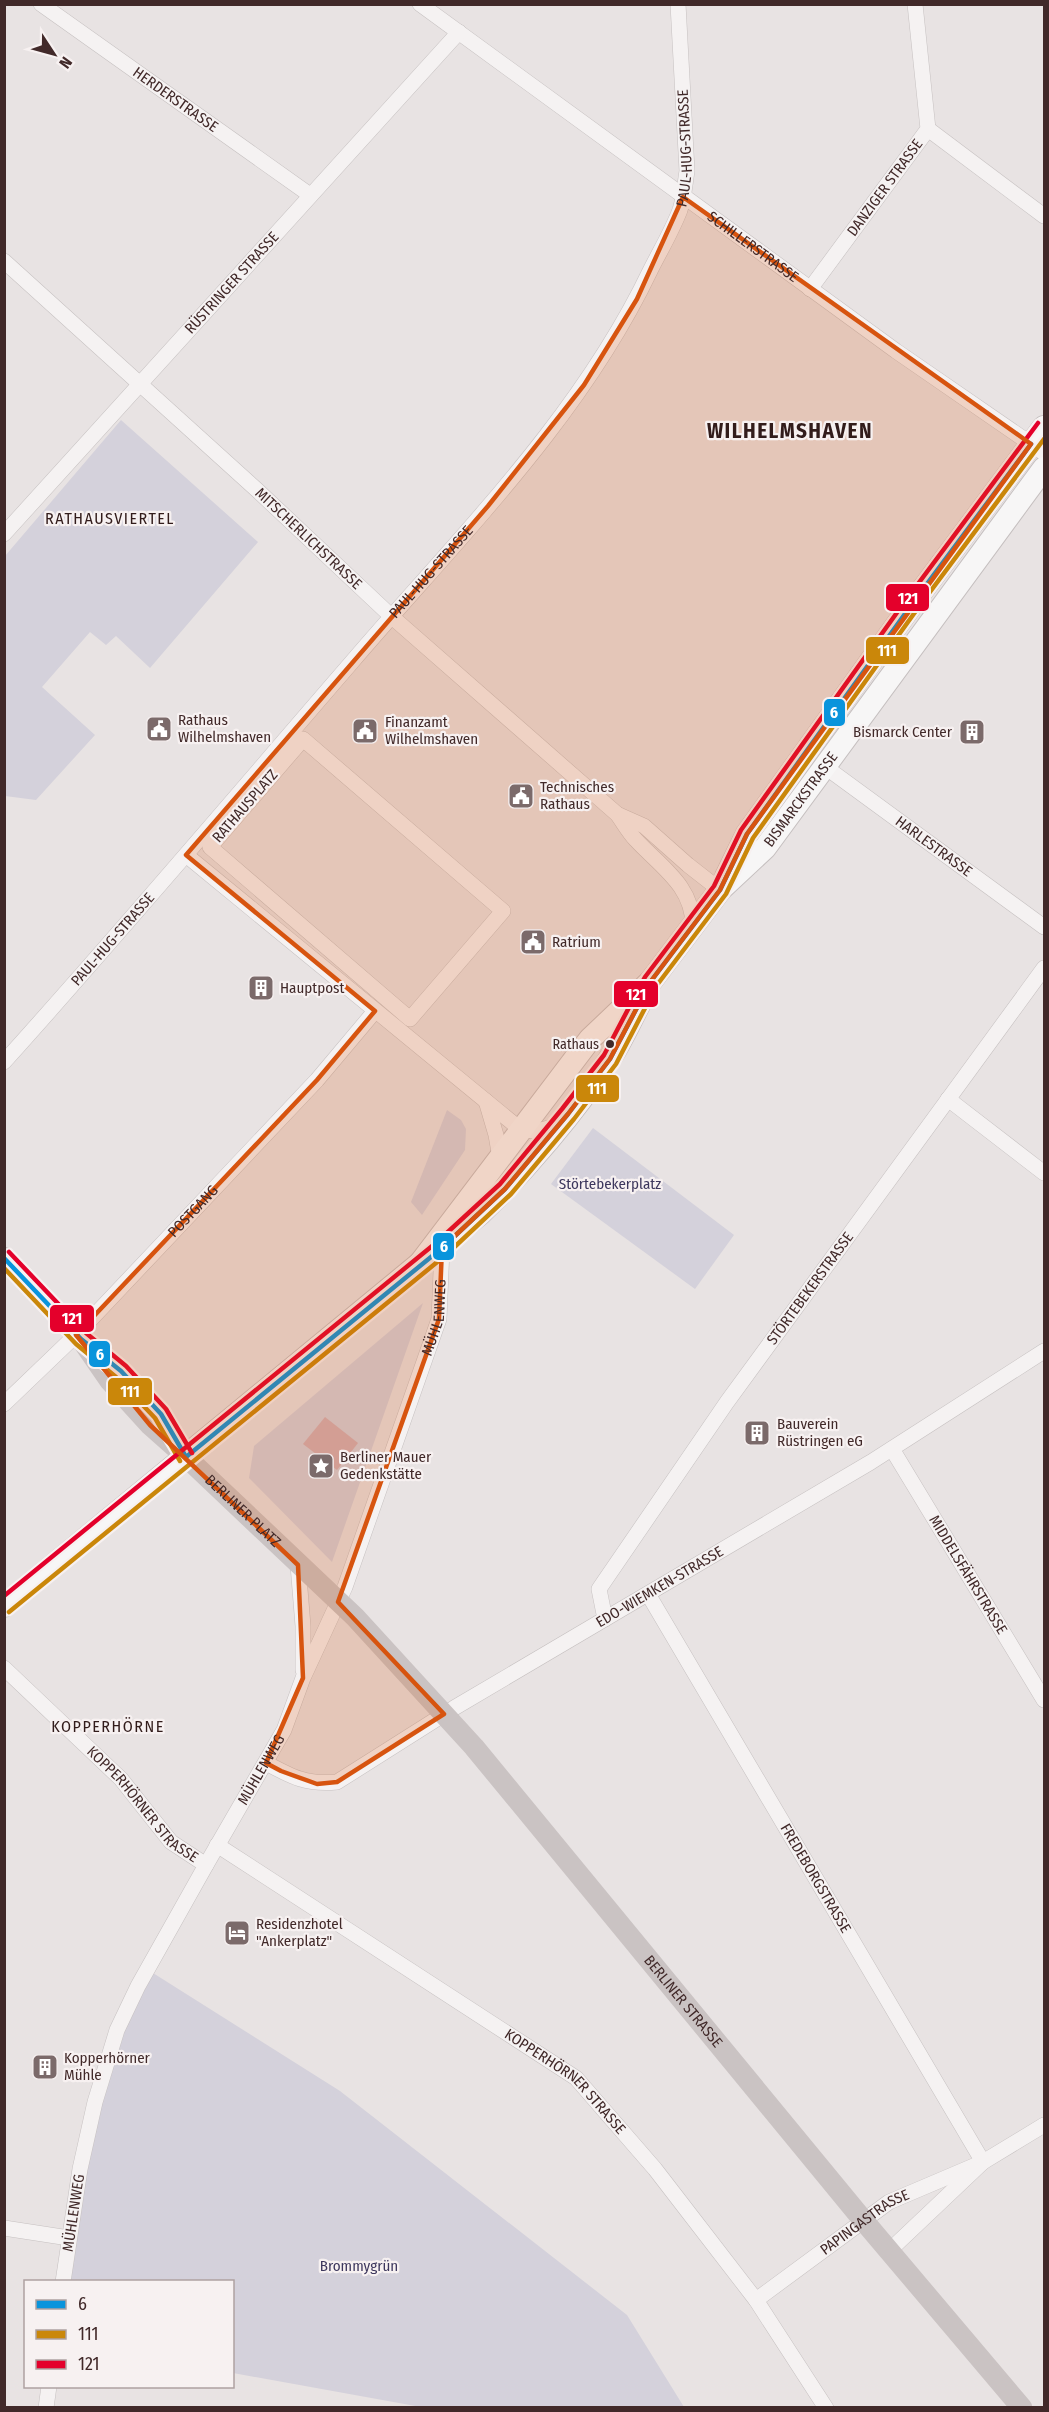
<svg xmlns="http://www.w3.org/2000/svg" width="1049" height="2412" font-family="'Fira Sans Condensed',sans-serif">
	<style>
		.green { fill: #d4d1db }
		.water { fill: #d3b1b6 }
		.lines { fill: none; stroke-linecap: round; stroke-linejoin: round }
		.street-casing { stroke: #c6c1c1; stroke-width: 16 }
		.primary-casing { stroke: #c5bfbf; stroke-width: 24 }
		.street { stroke: #f5f2f2; stroke-width: 15 }
		.secondary { stroke: #cac3c3; stroke-width: 21 }
		.primary { stroke: #f7f6f6; stroke-width: 22 }
		.bus-1-casing { stroke: #f7f1f1; stroke-width: 9 }
		.bus-2-casing { stroke: #f7f1f1; stroke-width: 9 }
		.bus-3-casing { stroke: #f7f1f1; stroke-width: 9 }
		.bus-1 { stroke: #0994dc; stroke-width: 4.5 }
		.bus-2 { stroke: #ca870a; stroke-width: 4.5 }
		.bus-3 { stroke: #e4002b; stroke-width: 4.5 }
		.marked { fill: #d7540f; fill-opacity: 0.2; stroke: #d7540f; stroke-width: 4.5; stroke-linejoin: round }
		.bus-dot { fill: #412929; stroke: #f7f1f1; stroke-width: 2 }
		.labels { text-anchor: middle; stroke-width: 4.5; stroke-linejoin: round; paint-order: stroke }
		.bus-label { font-size: 14px; fill: #412929; stroke: #f7f1f1; text-anchor: end }
		.street-label { font-size: 15px; fill: #412929; stroke: #f7f1f1 }
		.poi-label { font-size: 15px; fill: #412929; stroke: #f7f1f1; text-anchor: start }
		.park-label { font-size: 15px; fill: #3d375d; stroke: #f7f1f1 }
		.neighbourhood-label { font-size: 16px; letter-spacing: 1.5px; fill: #321c1b; stroke: #f7f1f1 }
		.district-label { font-size: 21px; font-weight: bold; letter-spacing: 1.5px; fill: #321c1b; stroke: #f7f1f1 }
		.line-badge { stroke: #f7f1f1; stroke-width: 2 }
		.badge-label { font-size: 16px; text-anchor: middle; font-weight: bold; fill: #fff }
	</style>
	<rect width="100%" height="100%" fill="#e8e3e3"/>
	<!-- green -->
	<g class="green">
		<path d="M121,420L258,542L150,668L116,636L106,645L90,632L42,687L95,735L36,800L5,796V556Z"/>
		<path d="M447,1110L461,1120L466,1129L465,1150L422,1215L411,1202Z"/>
		<path d="M593,1128L734,1235L695,1289L551,1184Z"/>
		<path d="M423,1303L332,1562L249,1478L254,1446Z"/>
		<path d="M153,1973L340,2091L627,2315L684,2407H421L233,2373L232,2282H69L83,2173L121,2032Z"/>
	</g>
	<!-- water -->
	<path class="water" d="M325,1417L358,1443L337,1470L303,1444Z"/>
	<g class="lines">
		<!-- street casing -->
		<g class="street-casing">
			<g id="street">
				<path id="s1" d="M41,4L310,195"/>
				<path id="s2" d="M420,4L896,351L1044,453"/>
				<path d="M928,129L1044,216"/>
				<path id="s3" d="M4,261L257,490L391,616L617,814C623,822 629,833 636,840C661,867 693,886 693,926"/>
				<path id="s4" d="M810,289L928,129L915,4"/>
				<path id="s5" d="M4,534L459,32"/>
				<path d="M303,739L503,911L410,1019L210,847Z"/>
				<path id="s6" d="M824,766L1044,927"/>
				<path d="M617,814L644,826L688,865L720,890"/>
				<path d="M186,855L520,1129C535,1133 546,1130 560,1123"/>
				<path id="s7" d="M4,1062C122,931 236,796 351,663C457,539 579,420 650,271C660,251 672,231 680,210C684,198 685,183 687,171L678,4"/>
				<path d="M948,1099L1044,1173"/>
				<path d="M486,1101L496,1135L500,1158"/>
				<path id="s8" d="M4,1404L76,1335L317,1080L375,1011"/>
				<path id="s9" d="M892,1449L1044,1700"/>
				<path d="M298,1565L303,1626V1670"/>
				<path id="s10" d="M648,1594L983,2162L889,2251"/>
				<path id="s11" d="M605,1619L599,1589L727,1402L1044,968"/>
				<path id="s12" d="M4,1668L121,1779L171,1842L206,1865"/>
				<path id="s13" d="M266,1763C292,1777 307,1785 337,1782L454,1708L871,1462L1044,1351"/>
				<path id="s14" d="M217,1845L576,2078L655,2169L756,2300L826,2408"/>
				<path d="M4,2228L69,2238"/>
				<path id="s15" d="M63,2282L80,2169L95,2102L117,2030L138,1986L206,1865L284,1730L303,1678L345,1587L439,1319L442,1248"/>
				<path id="s16" d="M756,2300L889,2202L983,2162L1044,2125"/>
				<path d="M46,2408L49,2386"/>
			</g>
		</g>
		<!-- primary casing -->
		<g class="primary-casing">
			<g id="primary">
				<path d="M726,877L747,834L912,604L1044,427"/>
				<path id="s18" d="M415,1270L590,1039L651,981L720,890L765,848L1044,468"/>
				<path d="M4,1606L481,1213C526,1169 574,1113 609,1060C622,1041 631,1019 642,999"/>
			</g>
		</g>
		<!-- street -->
		<use href="#street" class="street"/>
		<!-- secondary -->
		<g class="secondary">
			<path d="M4,1257L81,1339L121,1371L161,1414L178,1442"/>
			<path id="s17" d="M81,1339L110,1381L150,1425L186,1457L355,1617L474,1747L863,2220L1022,2408"/>
		</g>
		<!-- primary -->
		<use href="#primary" class="primary"/>
		<!-- bus-1 casing -->
		<g class="bus-1-casing">
			<g id="bus-1">
				<path d="M4,1258L81,1339L121,1371L161,1414L186,1457"/>
				<path d="M186,1457L442,1248L505,1189L568,1114L610,1059L651,981L720,890L747,834L912,604L1031,444"/>
			</g>
		</g>
		<!-- bus-2 casing -->
		<g class="bus-2-casing">
			<g id="bus-2">
				<path d="M4,1268L76,1344L116,1377L155,1418L180,1461"/>
				<path d="M9,1612L447,1254L511,1194L574,1119L616,1064L657,985L726,894L753,838L918,608L1044,439"/>
			</g>
		</g>
		<!-- bus-3 casing -->
		<g class="bus-3-casing">
			<g id="bus-3">
				<path d="M9,1252L86,1333L126,1366L166,1409L192,1453"/>
				<path d="M4,1596L437,1242L500,1184L562,1109L604,1055L645,977L714,886L741,830L906,600L1038,423"/>
			</g>
		</g>
		<!-- bus-1 -->
		<use href="#bus-1" class="bus-1"/>
		<!-- bus-2 -->
		<use href="#bus-2" class="bus-2"/>
		<!-- bus-3 -->
		<use href="#bus-3" class="bus-3"/>
	</g>
	<!-- marked area -->
	<path class="marked" d="M683,197L1031,444L747,834L720,890L651,981L610,1059L568,1114L505,1189L442,1248L439,1319L338,1602L444,1714L337,1782L317,1784L281,1771L266,1763L303,1678L298,1565L150,1425L76,1335L317,1080L375,1011L186,855L488,506L584,385L637,299Z"/>
	<!-- icons -->
	<defs>
		<g id="civic-square" transform="scale(1.35)"><rect x="-9" y="-9" width="18" height="18" rx="4" fill="#7b6a6a" stroke="#f7f1f1"/><path d="M-.6-6.5H3V-4.5H.6V-3L4-1V1h2V6H-6V1h2V-1L-.6-3ZM-1.2 2.5V6h2.4V2.5Z" fill="#fff"/></g>
		<g id="building-square" transform="scale(1.35)"><rect x="-9" y="-9" width="18" height="18" rx="4" fill="#7b6a6a" stroke="#f7f1f1"/><path d="M-4-6H4V6H1V3H-1V6H-4ZM-2.5-4.3h1.7v1.8h-1.7ZM.8-4.3h1.7v1.8H.8ZM-2.5-1h1.7V.8h-1.7ZM.8-1h1.7V.8H.8Z" fill="#fff"/></g>
		<g id="sight-square" transform="scale(1.35)"><rect x="-9" y="-9" width="18" height="18" rx="4" fill="#7b6a6a" stroke="#f7f1f1"/><path d="M0-6L1.8-2.2L6-1.7L2.9 1.2L3.7 5.4L0 3.3L-3.7 5.4L-2.9 1.2L-6-1.7L-1.8-2.2Z" fill="#fff"/></g>
		<g id="hotel-square" transform="scale(1.35)"><rect x="-9" y="-9" width="18" height="18" rx="4" fill="#7b6a6a" stroke="#f7f1f1"/><path d="M-6-4.5h1.5V1H6V5H4.5V3h-9V5H-6ZM-4 0a1.8 1.8 0 1 1 3.6 0ZM.5 0V-2.5h3Q6-2.5 6 0Z" fill="#fff"/></g>
	</defs>
	<g fill-rule="evenodd">
		<use href="#civic-square" x="159" y="729"/>
		<use href="#civic-square" x="365" y="731"/>
		<use href="#building-square" x="972" y="732"/>
		<use href="#civic-square" x="521" y="796"/>
		<use href="#civic-square" x="533" y="942"/>
		<use href="#building-square" x="261" y="988"/>
		<use href="#building-square" x="757" y="1433"/>
		<use href="#sight-square" x="321" y="1466"/>
		<use href="#hotel-square" x="237" y="1933"/>
		<use href="#building-square" x="45" y="2067"/>
	</g>
	<!-- markers -->
	<circle class="bus-dot" cx="610" cy="1044" r="5"/>
	<g class="labels">
		<!-- bus labels -->
		<g class="bus-label">
			<text x="599" y="1049">Rathaus</text>
		</g>
		<!-- street labels -->
		<g class="street-label">
			<text dy="5" stroke="none"><textPath href="#s1" startOffset="165">HERDERSTRASSE</textPath></text>
			<text dy="5" stroke="none"><textPath href="#s7" startOffset="1154">PAUL-HUG-STRASSE</textPath></text>
			<text dy="5" stroke="none"><textPath href="#s4" startOffset="126">DANZIGER STRASSE</textPath></text>
			<text dy="5" stroke="none"><textPath href="#s2" startOffset="412">SCHILLERSTRASSE</textPath></text>
			<text dy="5" stroke="none"><textPath href="#s5" startOffset="339">RÜSTRINGER STRASSE</textPath></text>
			<text dy="5" stroke="none"><textPath href="#s3" startOffset="412">MITSCHERLICHSTRASSE</textPath></text>
			<text dy="5" stroke="none"><textPath href="#s7" startOffset="650">PAUL-HUG-STRASSE</textPath></text>
			<text dy="5" stroke="none"><textPath href="#s18" startOffset="610">BISMARCKSTRASSE</textPath></text>
			<text transform="translate(245 806) rotate(-49)" y="5">RATHAUSPLATZ</text>
			<text dy="5" stroke="none"><textPath href="#s6" startOffset="136">HARLESTRASSE</textPath></text>
			<text dy="5" stroke="none"><textPath href="#s7" startOffset="164">PAUL-HUG-STRASSE</textPath></text>
			<text dy="5" stroke="none"><textPath href="#s8" startOffset="270">POSTGANG</textPath></text>
			<text dy="5" stroke="none"><textPath href="#s11" startOffset="398">STÖRTEBEKERSTRASSE</textPath></text>
			<text dy="5" stroke="none"><textPath href="#s15" startOffset="1042">MÜHLENWEG</textPath></text>
			<text dy="5" stroke="none"><textPath href="#s17" startOffset="237">BERLINER PLATZ</textPath></text>
			<text dy="5" stroke="none"><textPath href="#s9" startOffset="147">MIDDELSFÄHRSTRASSE</textPath></text>
			<text dy="5" stroke="none"><textPath href="#s13" startOffset="452">EDO-WIEMKEN-STRASSE</textPath></text>
			<text dy="5" stroke="none"><textPath href="#s15" startOffset="556">MÜHLENWEG</textPath></text>
			<text dy="5" stroke="none"><textPath href="#s12" startOffset="195">KOPPERHÖRNER STRASSE</textPath></text>
			<text dy="5" stroke="none"><textPath href="#s10" startOffset="330">FREDEBORGSTRASSE</textPath></text>
			<text dy="5" stroke="none"><textPath href="#s17" startOffset="897">BERLINER STRASSE</textPath></text>
			<text dy="5" stroke="none"><textPath href="#s14" startOffset="422">KOPPERHÖRNER STRASSE</textPath></text>
			<text dy="5" stroke="none"><textPath href="#s15" startOffset="70">MÜHLENWEG</textPath></text>
			<text dy="5" stroke="none"><textPath href="#s16" startOffset="134">PAPINGASTRASSE</textPath></text>
		</g>
		<!-- poi labels -->
		<g class="poi-label">
			<text x="178" y="725">Rathaus<tspan x="178" dy="17">Wilhelmshaven</tspan></text>
			<text x="385" y="727">Finanzamt<tspan x="385" dy="17">Wilhelmshaven</tspan></text>
			<text x="952" y="737" text-anchor="end">Bismarck Center</text>
			<text x="540" y="792">Technisches<tspan x="540" dy="17">Rathaus</tspan></text>
			<text x="552" y="947">Ratrium</text>
			<text x="280" y="993">Hauptpost</text>
			<text x="777" y="1429">Bauverein<tspan x="777" dy="17">Rüstringen eG</tspan></text>
			<text x="340" y="1462">Berliner Mauer<tspan x="340" dy="17">Gedenkstätte</tspan></text>
			<text x="256" y="1929">Residenzhotel<tspan x="256" dy="17">"Ankerplatz"</tspan></text>
			<text x="64" y="2063">Kopperhörner<tspan x="64" dy="17">Mühle</tspan></text>
		</g>
		<!-- park labels -->
		<g class="park-label">
			<text x="610" y="1189">Störtebekerplatz</text>
			<text x="359" y="2271">Brommygrün</text>
		</g>
		<!-- neighbourhood labels -->
		<g class="neighbourhood-label">
			<text x="110" y="524">RATHAUSVIERTEL</text>
			<text x="108" y="1732">KOPPERHÖRNE</text>
		</g>
		<!-- district labels -->
		<g class="district-label">
			<text x="790" y="438">WILHELMSHAVEN</text>
		</g>
	</g>
	<g class="line-badge">
		<rect x="885" y="583" width="45" height="29" rx="6" fill="#e4002b"/>
		<rect x="865" y="636" width="45" height="29" rx="6" fill="#ca870a"/>
		<rect x="823" y="698" width="23" height="29" rx="6" fill="#0994dc"/>
		<rect x="613" y="980" width="46" height="28" rx="6" fill="#e4002b"/>
		<rect x="575" y="1074" width="45" height="29" rx="6" fill="#ca870a"/>
		<rect x="432" y="1232" width="23" height="29" rx="6" fill="#0994dc"/>
		<rect x="49" y="1304" width="46" height="29" rx="6" fill="#e4002b"/>
		<rect x="88" y="1340" width="23" height="28" rx="6" fill="#0994dc"/>
		<rect x="107" y="1377" width="46" height="29" rx="6" fill="#ca870a"/>
	</g>
	<g class="badge-label">
		<text x="908" y="604">121</text>
		<text x="887" y="656">111</text>
		<text x="834" y="718">6</text>
		<text x="636" y="1000">121</text>
		<text x="597" y="1094">111</text>
		<text x="444" y="1252">6</text>
		<text x="72" y="1324">121</text>
		<text x="100" y="1360">6</text>
		<text x="130" y="1397">111</text>
	</g>
	<!-- border -->
	<rect width="1049" height="2412" fill="none" stroke="#412929" stroke-width="12"/>
	<!-- legend -->
	<rect x="24" y="2280" width="210" height="108" fill="#f7f1f1" stroke="#aea1a1" stroke-width="1.5"/>
	<rect x="36" y="2300" width="30" height="9" fill="#0994dc" stroke="#aea1a1" stroke-width="1.5"/>
	<text x="78" y="2310" font-size="18" fill="#412929">6</text>
	<rect x="36" y="2330" width="30" height="9" fill="#ca870a" stroke="#aea1a1" stroke-width="1.5"/>
	<text x="78" y="2340" font-size="18" fill="#412929">111</text>
	<rect x="36" y="2360" width="30" height="9" fill="#e4002b" stroke="#aea1a1" stroke-width="1.5"/>
	<text x="78" y="2370" font-size="18" fill="#412929">121</text>
	<!-- north arrow -->
	<g transform="translate(54 54) rotate(126)" stroke="#f7f1f1" stroke-width="4.5" paint-order="stroke">
	<path d="M0-4.5L10 22L0 15L-10 22Z" fill="#412929"/>
	<text y="-9" font-size="16" font-weight="bold" text-anchor="middle" fill="#412929">N</text>
	</g>
</svg>
